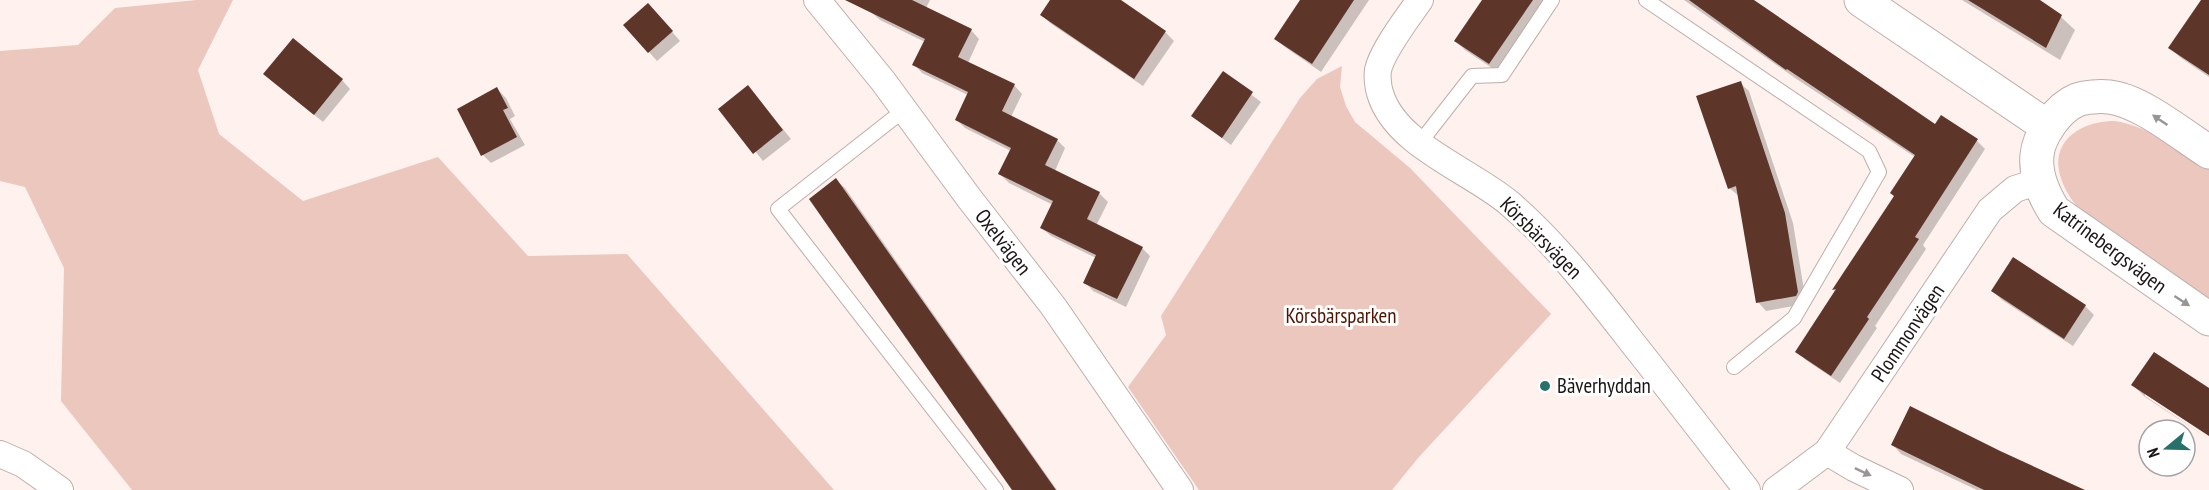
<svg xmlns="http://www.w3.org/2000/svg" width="2209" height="490" font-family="'PT Sans Narrow',sans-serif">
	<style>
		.green { fill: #ebc7bd }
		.shadow { fill: #0003 }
		.building { fill: #5e3629 }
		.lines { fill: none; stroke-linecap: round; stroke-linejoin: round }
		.service-casing { stroke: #bcafab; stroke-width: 16 }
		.minor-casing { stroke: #bcafab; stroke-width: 28 }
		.tertiary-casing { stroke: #bcafab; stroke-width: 35 }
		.service { stroke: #fff; stroke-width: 14 }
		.minor { stroke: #fff; stroke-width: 26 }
		.tertiary { stroke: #fff; stroke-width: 33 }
		.oneway { fill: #989695 }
		.poi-dot { fill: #28716b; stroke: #fff; stroke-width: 2 }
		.labels { text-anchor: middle; stroke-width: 6; stroke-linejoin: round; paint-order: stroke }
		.street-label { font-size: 21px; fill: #1a1514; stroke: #fff }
		.park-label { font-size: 21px; fill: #4f1502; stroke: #fff }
		.poi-label { font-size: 21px; fill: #1a1514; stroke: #fff; text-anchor: start }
	</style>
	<rect width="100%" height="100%" fill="#fff1ed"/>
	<!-- green -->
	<g class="green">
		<path d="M197,0H233L198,70L219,134L303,201L438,157L528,256L627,254L834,490H132L61,401L64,268L25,187L0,181V51L78,45L115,8Z"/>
		<path d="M1342,66L1340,87L1346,106L1355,122L1410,168L1551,314L1418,458L1392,490H1199L1128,387L1166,335L1161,316L1300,98L1317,79Z"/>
		<path d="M2115,121C2151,127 2179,150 2209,169V302C2180,282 2151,262 2122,242C2110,234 2095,226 2084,215C2069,199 2049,168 2063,145C2074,127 2096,121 2115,121Z"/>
	</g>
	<!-- shadow -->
	<g class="shadow">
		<path d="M877,0H930L926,8L971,30L979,39L968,63L1014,85L1022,94L1011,117L1057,140L1065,148L1055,171L1099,193L1108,202L1096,226L1142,248L1150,256L1126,307L1093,291L1085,282L1096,258L1051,236L1042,228L1053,205L1009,183L1000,174L1011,151L965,128L957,120L968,95L922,73L914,64L925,42L880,20L871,12Z"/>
		<path d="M1052,0H1114L1136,12L1165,32L1174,41L1143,86L1050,23L1042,15Z"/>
		<path d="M1302,0H1369L1321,72L1285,47L1276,39Z"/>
		<path d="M1484,0H1547L1498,72L1465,50L1456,41Z"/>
		<path d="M1684,0H1752L1936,126L1977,141L1985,149L1923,245L1926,249L1875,326L1877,328L1840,383L1806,360L1797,351L1836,292L1834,290L1895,197L1915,157L1795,78Z"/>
		<path d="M1962,0H2038L2061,17L2075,30L2060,60Z"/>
		<path d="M656,13L680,41L657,61L625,25Z"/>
		<path d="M2209,14V77L2181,58L2170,48Z"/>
		<path d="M1223,73L1261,102L1231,145L1193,116Z"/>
		<path d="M342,80L350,89L323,122L274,82Z"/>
		<path d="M1740,83L1749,91L1793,223L1806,302L1805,304L1766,311L1758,302L1739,196L1729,188Z"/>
		<path d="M497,89L506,98L515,116L510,119L525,145L491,163L483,155Z"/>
		<path d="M756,96L791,139L763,161L721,109Z"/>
		<path d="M836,180L845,188L1057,490H1013Z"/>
		<path d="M2014,259L2085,306L2094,315L2073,346L2002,300L1993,291Z"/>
		<path d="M2133,385L2209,390V435L2145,392V396L2209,439L2145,397Z"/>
		<path d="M1911,408L2082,490H1977L1901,454L1893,445Z"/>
	</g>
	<!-- building -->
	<g class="building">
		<path d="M845,0H912L972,29L958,57L1015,84L1002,111L1058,139L1045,165L1100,192L1087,219L1143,247L1117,299L1083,283L1096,255L1040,228L1053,201L998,174L1011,148L955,120L968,92L912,65L925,39Z"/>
		<path d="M1050,0H1121L1166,31L1134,79L1040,15Z"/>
		<path d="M1300,0H1354L1312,64L1274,39Z"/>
		<path d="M1482,0H1533L1489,64L1454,41Z"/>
		<path d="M1689,0H1754L1935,124L1941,115L1978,139L1915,237L1919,239L1867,317L1869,319L1831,376L1795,352L1836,289L1832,290L1894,196L1890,193L1915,155L1787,69L1786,70Z"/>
		<path d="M1968,0H2040L2062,15L2046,48Z"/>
		<path d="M2201,0H2209V75L2168,48Z"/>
		<path d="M648,3L673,31L648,53L623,25Z"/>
		<path d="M293,38L343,79L314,115L263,74Z"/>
		<path d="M1223,71L1253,92L1222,138L1191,116Z"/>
		<path d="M1741,81L1785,213L1798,292L1796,296L1756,303L1736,186L1728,189L1696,96Z"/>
		<path d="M748,85L783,130L753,154L718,109Z"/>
		<path d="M497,87L508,108L503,110L517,137L481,156L457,109Z"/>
		<path d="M836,178L1056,490H1012L809,199Z"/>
		<path d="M2013,257L2086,305L2064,339L1991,291Z"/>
		<path d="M2154,352L2209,388V436L2131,385Z"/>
		<path d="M1910,406L2000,451L2085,490H1984L1955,476L1891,445Z"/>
	</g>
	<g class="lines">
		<!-- service casing -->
		<g class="service-casing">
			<g id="service">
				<path d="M1646,0L1869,151L1879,172L1794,318L1734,367"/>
				<path d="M904,110L778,209L996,490"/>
				<path d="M1419,144L1472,76L1502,75L1552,0"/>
			</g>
		</g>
		<!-- minor casing -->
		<g class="minor-casing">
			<g id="minor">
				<path d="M817,0L883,81L969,198L1053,306L1180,490"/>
				<path d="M1420,0C1408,17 1382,51 1378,70C1377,76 1378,87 1380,93C1395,145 1470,170 1509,203C1558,245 1596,296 1635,346C1673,394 1710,442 1747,490"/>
				<path d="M1827,452L1854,468L1900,490"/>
				<path d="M0,454L23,464L60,490"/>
				<path d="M1776,490L1827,452L1990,210L2015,189L2040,181"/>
			</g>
		</g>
		<!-- tertiary casing -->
		<g class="tertiary-casing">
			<g id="tertiary">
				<path d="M1861,0L2048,127"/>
				<path d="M2209,152C2182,135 2140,100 2109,97C2100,96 2085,97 2077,100C2058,108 2039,135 2037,155C2035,174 2044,195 2054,211L2209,319"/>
			</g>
		</g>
		<!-- service -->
		<use href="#service" class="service"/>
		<!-- minor -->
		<use href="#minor" class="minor"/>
		<!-- tertiary -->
		<use href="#tertiary" class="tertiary"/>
	</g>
	<!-- one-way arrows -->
	<defs><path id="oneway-solid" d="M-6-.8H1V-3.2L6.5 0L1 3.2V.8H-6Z" transform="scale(1.5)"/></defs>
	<g class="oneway">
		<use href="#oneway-solid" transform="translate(2160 120) rotate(-146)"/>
		<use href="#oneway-solid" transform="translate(2182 301) rotate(33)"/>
		<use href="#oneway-solid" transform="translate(1863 472) rotate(25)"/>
	</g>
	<!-- markers -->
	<circle class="poi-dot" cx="1545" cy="386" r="6"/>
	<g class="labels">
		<!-- street labels -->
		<g class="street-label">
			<text transform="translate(1541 238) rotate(45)" y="7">Körsbärsvägen</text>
			<text transform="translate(1003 242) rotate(52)" y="7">Oxelvägen</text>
			<text transform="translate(2110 248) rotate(37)" y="7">Katrinebergsvägen</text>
			<text transform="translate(1908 333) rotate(-56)" y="7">Plommonvägen</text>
		</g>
		<!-- park labels -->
		<g class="park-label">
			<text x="1341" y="323">Körsbärsparken</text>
		</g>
		<!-- poi labels -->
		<g class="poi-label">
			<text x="1557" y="393">Bäverhyddan</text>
		</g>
	</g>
	<!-- north arrow -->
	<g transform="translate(2167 448) rotate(251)"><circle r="28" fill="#ffffff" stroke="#a3a1a1" stroke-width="1.5"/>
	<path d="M0-4.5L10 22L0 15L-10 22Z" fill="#28716b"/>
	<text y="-9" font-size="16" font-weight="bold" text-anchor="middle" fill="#1a1514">N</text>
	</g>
</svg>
